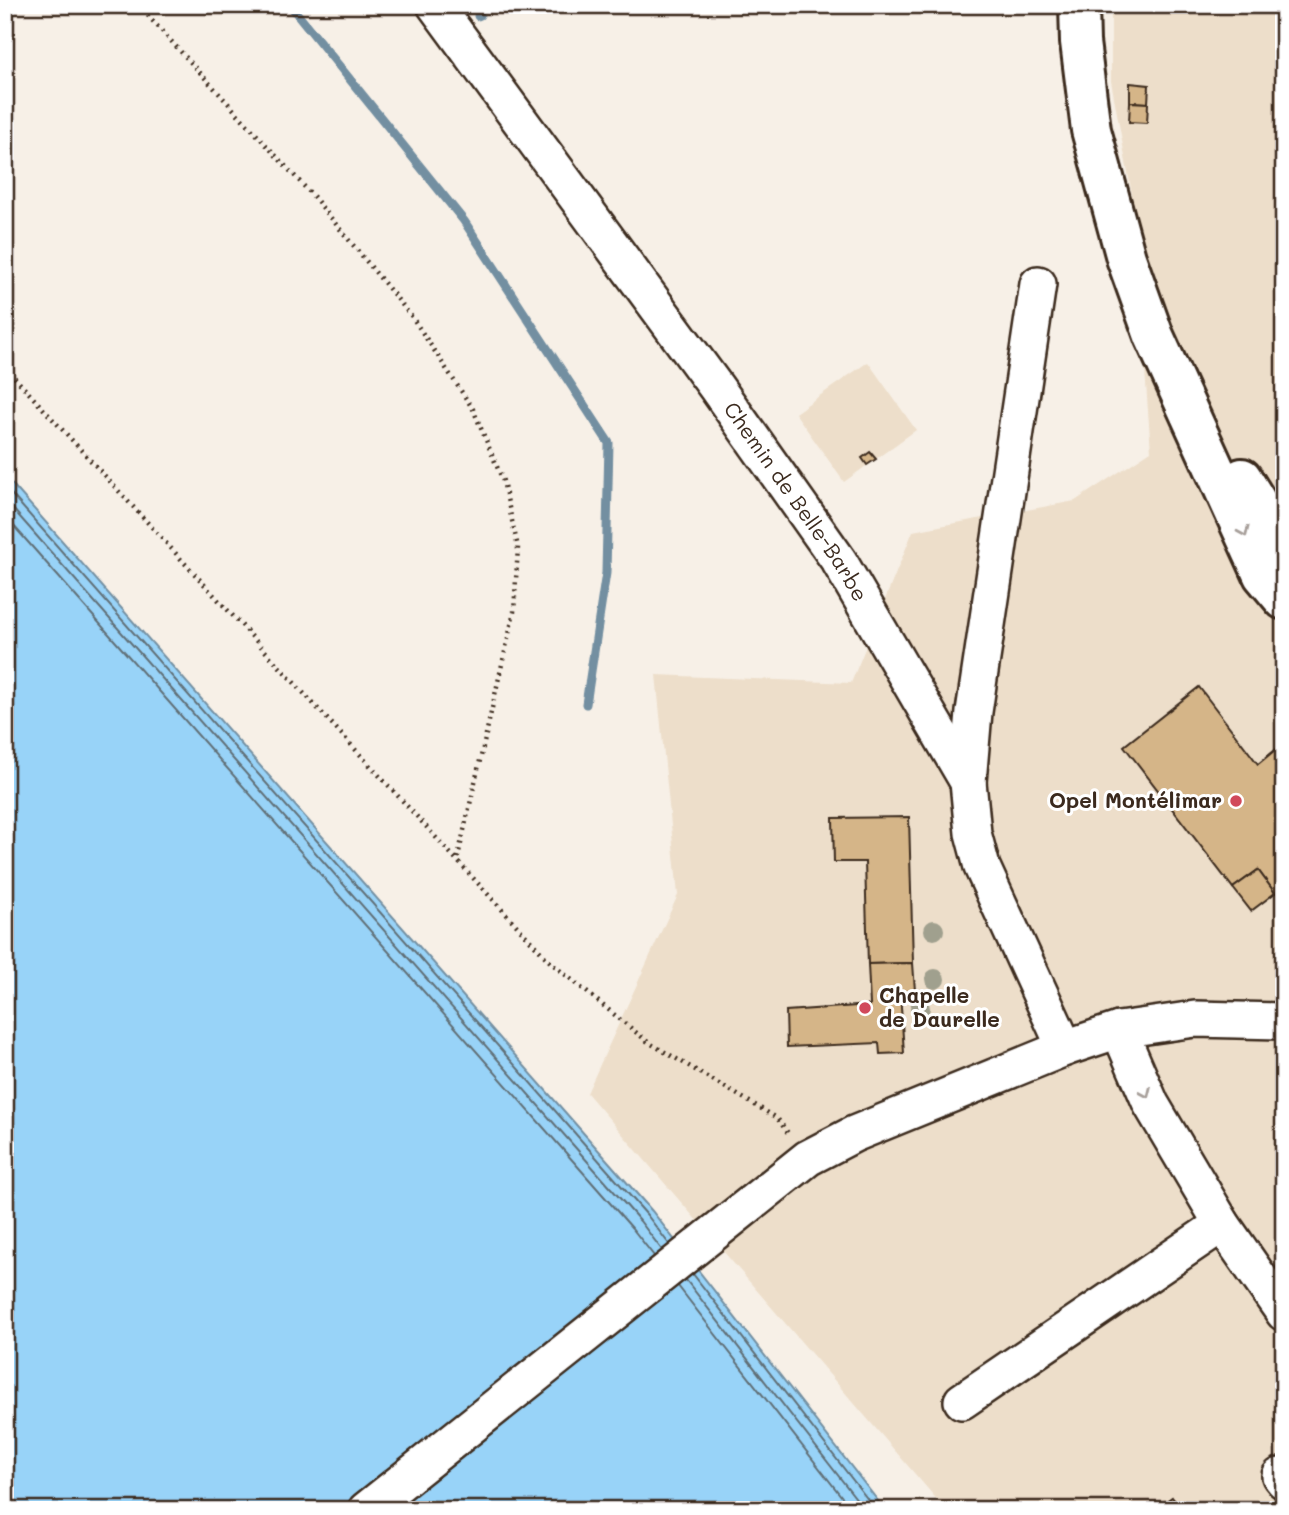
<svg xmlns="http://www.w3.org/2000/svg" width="1289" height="1515" font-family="Mali,sans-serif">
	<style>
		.built { fill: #eddeca }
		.water { fill: #98d3f8; stroke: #738fa1; stroke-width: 2 }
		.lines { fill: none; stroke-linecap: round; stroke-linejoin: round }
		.shore { stroke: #606e75; stroke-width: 2 }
		.stream { stroke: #738fa1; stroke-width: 9 }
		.building { fill: #d5b588; stroke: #3b2a1e; stroke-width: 2 }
		.minor-casing { stroke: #3b2a1e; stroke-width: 40 }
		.major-casing { stroke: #3b2a1e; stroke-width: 44 }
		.path { stroke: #3b2a1e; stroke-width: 4.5; stroke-dasharray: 2 5; stroke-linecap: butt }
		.minor { stroke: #fff; stroke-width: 35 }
		.major { stroke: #fff; stroke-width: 38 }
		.tree { fill: #a0a08e }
		.oneway { stroke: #a79f9a }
		.poi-dot { fill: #d1495b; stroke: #fff; stroke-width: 2.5 }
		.labels { text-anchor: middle; stroke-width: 6; stroke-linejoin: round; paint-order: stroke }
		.street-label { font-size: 21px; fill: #3b2a1e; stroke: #fff }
		.poi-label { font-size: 21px; font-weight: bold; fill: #3b2a1e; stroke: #fff; text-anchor: end }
	</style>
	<rect width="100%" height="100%" fill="#f7f0e7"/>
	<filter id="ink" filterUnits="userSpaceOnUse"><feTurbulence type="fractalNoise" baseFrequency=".0143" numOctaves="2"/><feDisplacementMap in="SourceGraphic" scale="14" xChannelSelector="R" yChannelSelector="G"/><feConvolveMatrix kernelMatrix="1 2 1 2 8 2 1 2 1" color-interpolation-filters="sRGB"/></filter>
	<g filter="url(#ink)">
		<!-- built -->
		<g class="built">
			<path d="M1111,5H1284V1510H946L587,1093L678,895L656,675L851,683L913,531L1075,501L1151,451L1132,195L1111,81Z"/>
			<path d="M868,362L916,430L844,482L795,413Z"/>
		</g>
		<!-- water -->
		<path class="water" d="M5,476L652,1211L885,1510H5Z"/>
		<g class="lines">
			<!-- shore -->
			<g class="shore">
				<path d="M5,487L647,1215L669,1244"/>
				<path d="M5,500L640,1221L662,1250"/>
				<path d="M5,516L632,1228L654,1256"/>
				<path d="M693,1274L876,1510"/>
				<path d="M686,1280L865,1510"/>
				<path d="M678,1286L852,1510"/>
			</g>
			<!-- stream -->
			<g class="stream">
				<path d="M290,5L464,221L609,443L606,573L586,704"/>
				<path d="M473,5L480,15L478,16"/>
			</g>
		</g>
		<!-- building -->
		<g class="building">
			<path d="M1130,83L1149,85L1148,103L1130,102Z"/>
			<path d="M1130,102L1148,103L1147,123L1129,122Z"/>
			<path d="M870,452L876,459L867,465L862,458Z"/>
			<path d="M1199,687L1258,764L1280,746L1284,750V887L1275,893L1258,870L1233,888L1124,746Z"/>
			<path d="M909,817L913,963L868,964L865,862H834L833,818Z"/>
			<path d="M1258,870L1275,893L1251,911L1233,888Z"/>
			<path d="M913,963L915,991L900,992L904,1053L880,1054L879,1043L787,1047L786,1011L870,1005L868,964Z"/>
			<path d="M1172,1497L1182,1510H1154Z"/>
		</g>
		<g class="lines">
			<!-- minor casing -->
			<g class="minor-casing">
				<g id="minor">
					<path id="s1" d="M435,5L716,387L839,561L968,782L973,833L982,867L1065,1048"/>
					<path d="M968,782L974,712L1038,284"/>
					<path d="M1119,1030L1151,1104L1222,1224L1284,1313"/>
					<path d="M962,1401L1222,1224"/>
					<path d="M1280,1476L1284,1481"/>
					<path d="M366,1510L808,1158L854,1134L1065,1048L1119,1030L1195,1019L1284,1021"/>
				</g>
			</g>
			<!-- major casing -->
			<g class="major-casing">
				<g id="major">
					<path d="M1079,5L1080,42L1091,130L1126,258L1154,336L1263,575L1284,600"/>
					<path d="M1242,478L1284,546"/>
				</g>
			</g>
			<!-- path -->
			<g class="path">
				<path d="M138,5L313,196L412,317L473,409L503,481L518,547L514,612L457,861"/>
				<path d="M5,367L551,963L648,1042L777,1118L788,1133"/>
			</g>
			<!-- minor -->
			<use href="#minor" class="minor"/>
			<!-- major -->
			<use href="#major" class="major"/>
		</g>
		<!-- trees -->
		<g class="tree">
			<circle cx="934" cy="930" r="10"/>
			<circle cx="935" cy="979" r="10"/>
			<circle cx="920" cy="1008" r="10"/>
		</g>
		<!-- one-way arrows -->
		<defs><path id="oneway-chevron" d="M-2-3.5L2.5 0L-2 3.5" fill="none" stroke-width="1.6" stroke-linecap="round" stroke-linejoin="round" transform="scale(1.75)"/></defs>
		<g class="oneway">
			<use href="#oneway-chevron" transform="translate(1244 532) rotate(66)"/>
			<use href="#oneway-chevron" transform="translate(1146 1093) rotate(66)"/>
		</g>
	</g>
	<!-- markers -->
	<g class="poi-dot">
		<circle cx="1236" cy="801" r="7"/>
		<circle cx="865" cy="1008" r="7"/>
	</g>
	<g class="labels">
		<!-- street labels -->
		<g class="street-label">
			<text dy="7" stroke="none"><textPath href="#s1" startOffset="614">Chemin de Belle-Barbe</textPath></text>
		</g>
		<!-- poi labels -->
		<g class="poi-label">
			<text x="1222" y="808">Opel Montélimar</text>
			<text x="879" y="1003" text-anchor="start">Chapelle<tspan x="879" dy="24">de Daurelle</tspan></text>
		</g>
	</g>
	<!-- margin -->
	<rect width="1289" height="1515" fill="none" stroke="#fff" stroke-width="28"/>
	<rect x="14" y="14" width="1261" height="1487" fill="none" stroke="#3b2a1e" stroke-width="2.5" filter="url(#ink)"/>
</svg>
